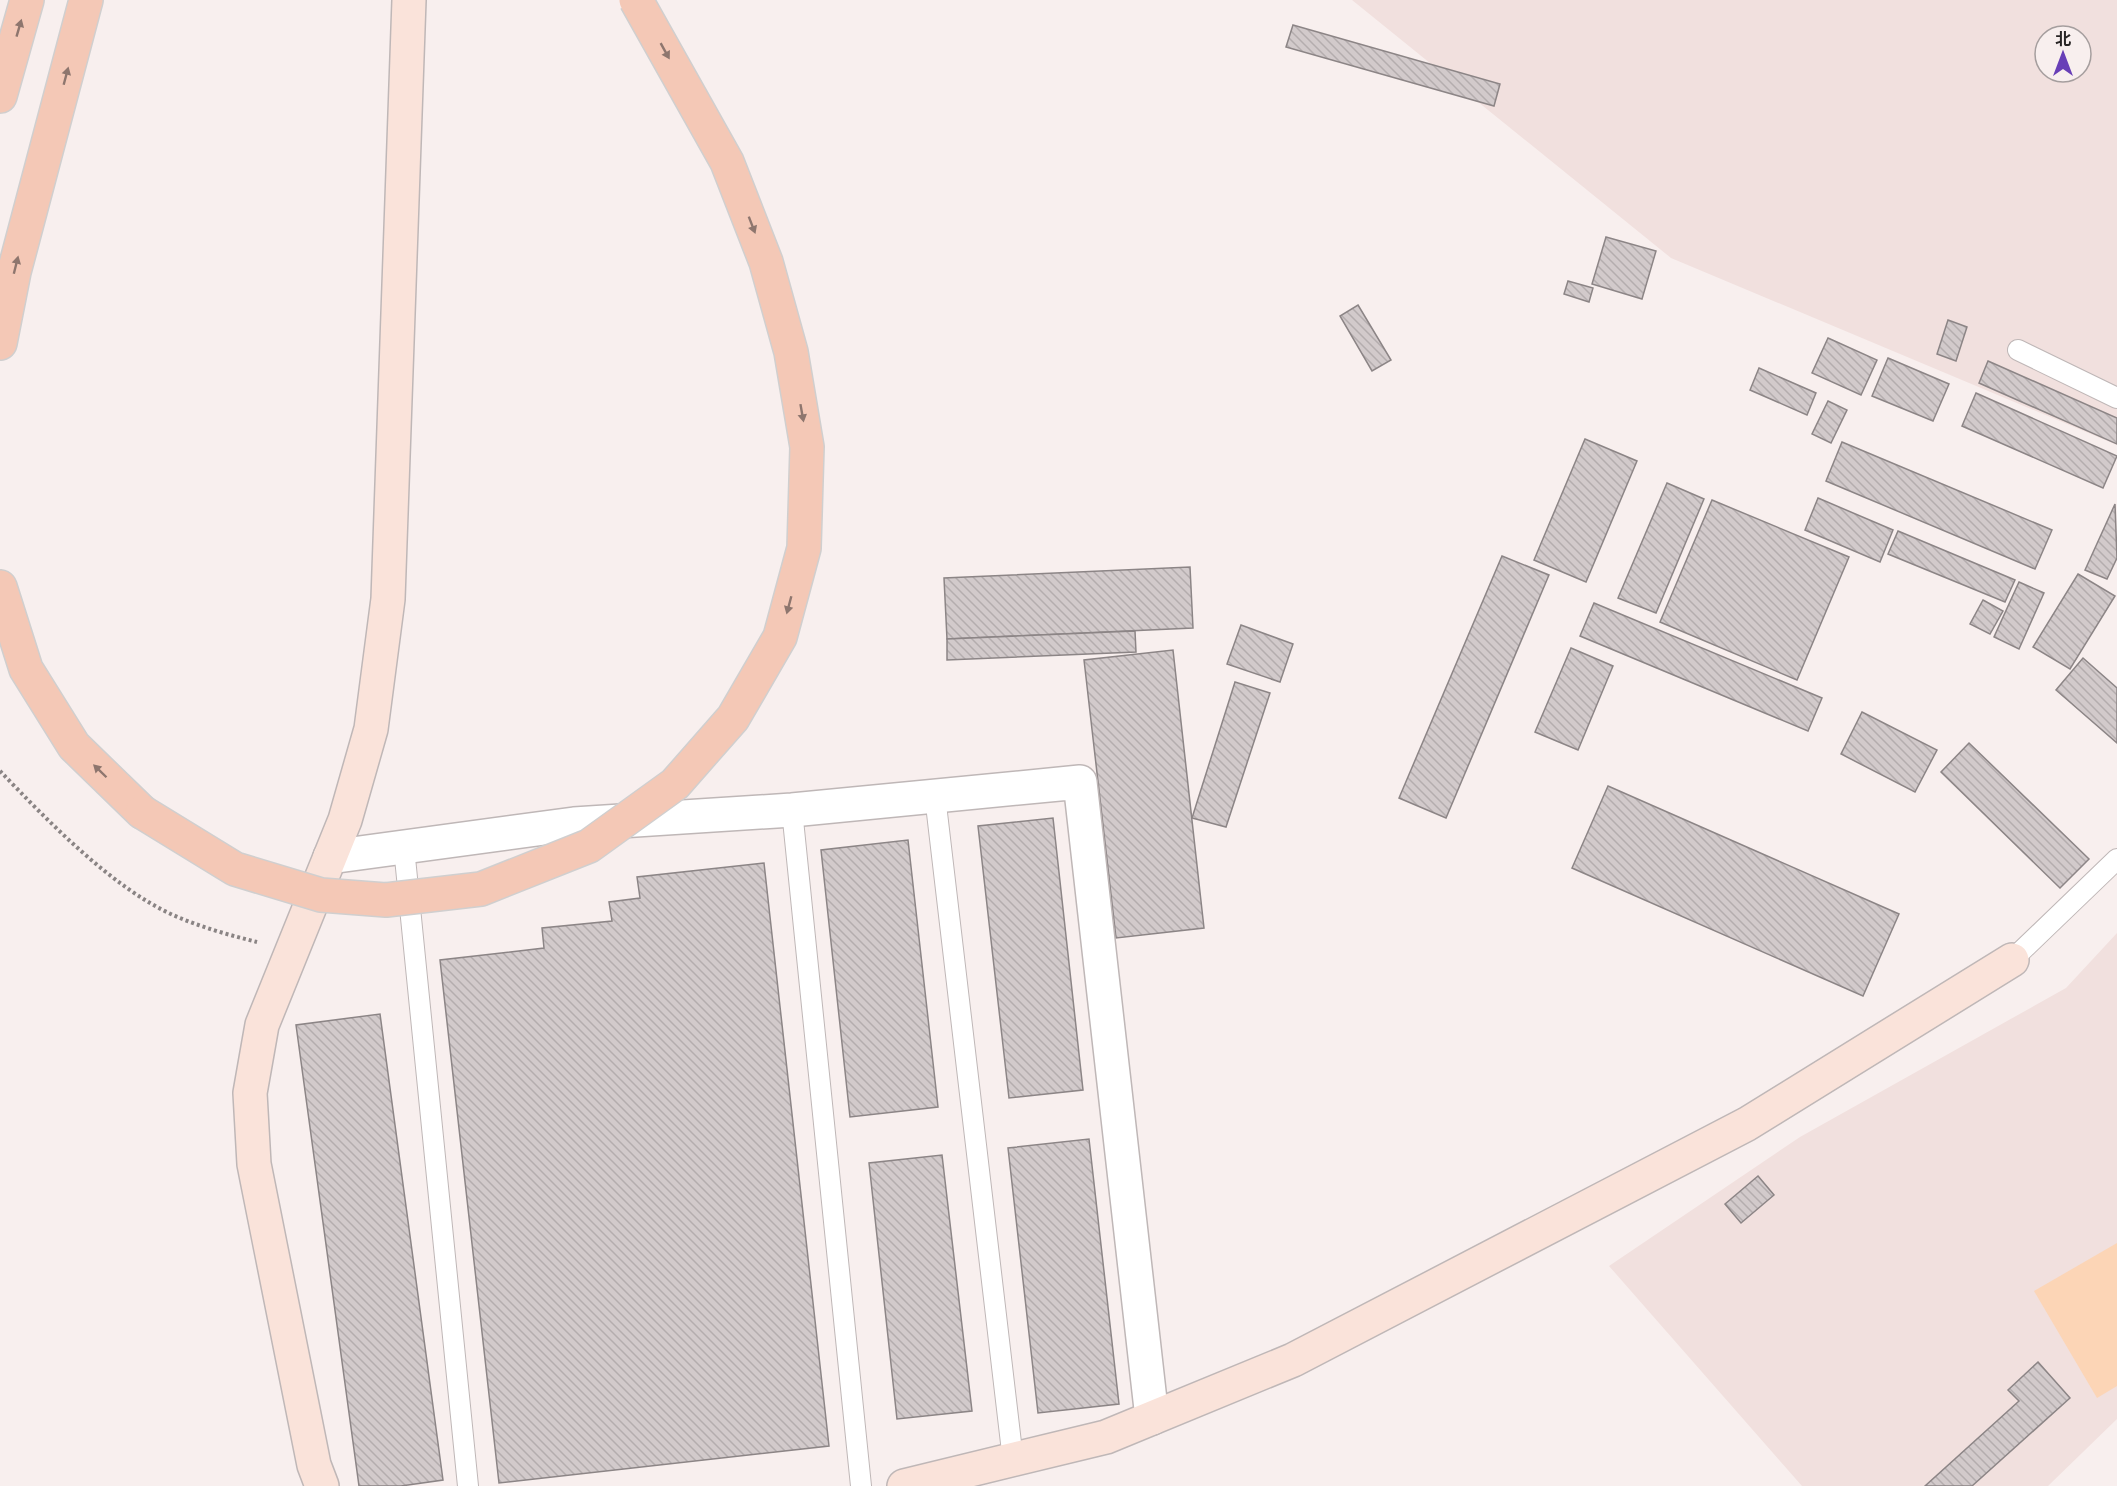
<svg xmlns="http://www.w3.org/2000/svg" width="2117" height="1486" font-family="Figtree,'Noto Sans SC',sans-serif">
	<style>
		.built { fill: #f1e0de; fill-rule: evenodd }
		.grass { fill: #fcd5b6 }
		.building { fill: url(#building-back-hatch); stroke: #8c8586; stroke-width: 1.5 }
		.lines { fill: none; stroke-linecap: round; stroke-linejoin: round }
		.lane-casing { stroke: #bfb7b7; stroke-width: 22 }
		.street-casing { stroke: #bfb7b7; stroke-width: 36 }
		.secondary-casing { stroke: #bfb7b7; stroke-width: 36 }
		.primary-casing { stroke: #d0cfcf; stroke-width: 36 }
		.path { stroke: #8a8484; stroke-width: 4; stroke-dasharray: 3 3; stroke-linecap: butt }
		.lane { stroke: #fff; stroke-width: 20 }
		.street { stroke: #fff; stroke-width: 33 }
		.secondary { stroke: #fae3da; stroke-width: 33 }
		.primary { stroke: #f4c8b6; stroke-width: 33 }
		.primary-bridge-casing { stroke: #d0cfcf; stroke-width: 36; stroke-linecap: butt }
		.primary-bridge { stroke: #f4c8b6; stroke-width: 33 }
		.oneway { fill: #8e766e }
	</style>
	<defs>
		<pattern id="building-back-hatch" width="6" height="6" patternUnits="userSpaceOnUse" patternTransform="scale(1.5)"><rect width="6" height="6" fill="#d2cacb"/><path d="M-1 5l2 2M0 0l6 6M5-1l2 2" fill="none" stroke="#b4adae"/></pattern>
	</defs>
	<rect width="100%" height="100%" fill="#f8efee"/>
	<!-- built -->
	<g class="built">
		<path d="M1352,0H2117V445L1671,258ZM2045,36H2081V72H2045Z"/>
		<path d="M2117,933V1419L2048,1486H1802L1609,1266L1800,1137L2066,988Z"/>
	</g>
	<!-- grass -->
	<path class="grass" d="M2117,1243V1386L2097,1398L2034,1291Z"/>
	<!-- building -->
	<g class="building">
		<path d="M1293,25L1500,84L1494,106L1286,47Z"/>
		<path d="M1606,237L1656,251L1642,299L1592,284Z"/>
		<path d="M1568,281L1593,288L1589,302L1564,294Z"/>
		<path d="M1358,305L1391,360L1372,371L1340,316Z"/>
		<path d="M1948,320L1967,327L1956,361L1937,354Z"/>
		<path d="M1828,338L1877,360L1861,395L1812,373Z"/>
		<path d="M1888,358L1949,384L1933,421L1872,396Z"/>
		<path d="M1988,361L2117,418V444L1979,383Z"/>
		<path d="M1759,368L1816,393L1807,415L1750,390Z"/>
		<path d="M1976,393L2117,456L2103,488L1962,426Z"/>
		<path d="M1828,401L1847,410L1831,443L1812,434Z"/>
		<path d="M1585,439L1637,461L1586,582L1534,560Z"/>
		<path d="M1842,442L2052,530L2035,569L1826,481Z"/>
		<path d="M1667,483L1704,499L1656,613L1618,598Z"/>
		<path d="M1818,498L1893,530L1880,562L1805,530Z"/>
		<path d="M1712,500L1849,557L1797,680L1660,622Z"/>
		<path d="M2115,504L2117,558L2107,579L2085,570Z"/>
		<path d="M1898,531L2015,580L2005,602L1888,554Z"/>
		<path d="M1502,556L1549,575L1446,818L1399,798Z"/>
		<path d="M1190,567L1193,628L947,639L944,578Z"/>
		<path d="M2078,574L2115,596L2070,669L2033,647Z"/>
		<path d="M2019,582L2044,593L2019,649L1994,637Z"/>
		<path d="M1983,600L2003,611L1990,634L1970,624Z"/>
		<path d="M1594,603L1822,698L1808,731L1580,636Z"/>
		<path d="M1241,625L1293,644L1280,682L1227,664Z"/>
		<path d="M1135,631L1136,652L947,660V639Z"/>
		<path d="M1571,648L1613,666L1578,750L1535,732Z"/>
		<path d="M1173,650L1204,928L1116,938L1084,660Z"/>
		<path d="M2083,658L2117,688V743L2056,690Z"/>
		<path d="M1235,682L1270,693L1226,827L1192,818Z"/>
		<path d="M1862,712L1937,750L1915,792L1841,754Z"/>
		<path d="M1969,743L2089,859L2060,888L1941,772Z"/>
		<path d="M1608,786L1899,914L1863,996L1572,868Z"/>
		<path d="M1053,818L1083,1090L1009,1098L978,826Z"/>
		<path d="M908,840L938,1107L850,1117L821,850Z"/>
		<path d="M764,863L829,1446L499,1483L440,960L544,948L542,928L612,921L609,902L640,898L637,877Z"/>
		<path d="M380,1014L443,1480L401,1486H359L296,1025Z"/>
		<path d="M1089,1139L1119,1404L1038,1413L1008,1148Z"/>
		<path d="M942,1155L972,1411L897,1419L869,1163Z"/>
		<path d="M1758,1176L1774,1195L1741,1223L1725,1204Z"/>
		<path d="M2038,1362L2070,1398L1972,1486H1925L2019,1401L2008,1390Z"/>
	</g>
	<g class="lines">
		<!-- lane casing -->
		<g class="lane-casing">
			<g id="lane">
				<path d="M2018,350L2117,398"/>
				<path d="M935,796L1013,1460"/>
				<path d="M792,810L861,1486"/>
				<path d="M404,848L468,1486"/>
				<path d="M2012,960L2117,859"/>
			</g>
		</g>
		<!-- street casing -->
		<g class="street-casing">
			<path id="street" d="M330,857L574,824L792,810L1080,782L1152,1418"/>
		</g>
		<!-- secondary casing -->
		<g class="secondary-casing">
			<g id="secondary">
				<path d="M322,1486L314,1465L254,1164L250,1093L262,1025L345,820L371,729L388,599L409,0"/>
				<path d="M904,1486L1106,1437L1293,1360L1747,1124L2012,960"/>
			</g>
		</g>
		<!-- primary casing -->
		<g class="primary-casing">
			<g id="primary">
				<path d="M0,96L27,0"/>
				<path d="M0,343L14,272L86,0"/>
				<path d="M0,587L26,669L74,746L142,812"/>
			</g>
		</g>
		<!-- path -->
		<path class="path" d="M0,771C47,820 111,887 173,915C200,927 229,935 257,942"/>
		<!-- lane -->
		<use href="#lane" class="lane"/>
		<!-- street -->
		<use href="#street" class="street"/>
		<!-- secondary -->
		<use href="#secondary" class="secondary"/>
		<!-- primary -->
		<use href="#primary" class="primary"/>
		<!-- primary-bridge casing -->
		<g class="primary-bridge-casing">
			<path id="primary-bridge" d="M142,812L235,869L321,895L386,900L481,889L589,846L675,784L733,718L780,637L804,548L807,447L791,352L766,262L727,162L636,0"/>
		</g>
		<!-- primary-bridge -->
		<use href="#primary-bridge" class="primary-bridge"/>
	</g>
	<!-- one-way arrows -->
	<defs><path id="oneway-solid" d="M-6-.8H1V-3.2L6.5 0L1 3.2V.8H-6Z" transform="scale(1.5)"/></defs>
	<g class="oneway">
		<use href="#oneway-solid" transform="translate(19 28) rotate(-74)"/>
		<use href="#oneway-solid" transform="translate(665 51) rotate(61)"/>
		<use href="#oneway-solid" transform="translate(66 76) rotate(-75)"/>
		<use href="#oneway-solid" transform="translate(752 225) rotate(69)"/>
		<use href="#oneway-solid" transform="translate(16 265) rotate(-76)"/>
		<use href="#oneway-solid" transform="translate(802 413) rotate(80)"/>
		<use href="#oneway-solid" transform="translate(789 605) rotate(105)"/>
		<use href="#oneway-solid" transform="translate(100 771) rotate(-136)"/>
	</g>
	<!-- north arrow -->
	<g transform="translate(2063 54)"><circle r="28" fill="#f8efee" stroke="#a59e9e" stroke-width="1.5"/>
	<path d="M0-4.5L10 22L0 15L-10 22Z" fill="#683fb7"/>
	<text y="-9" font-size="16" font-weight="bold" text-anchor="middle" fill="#282525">北</text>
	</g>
</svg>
